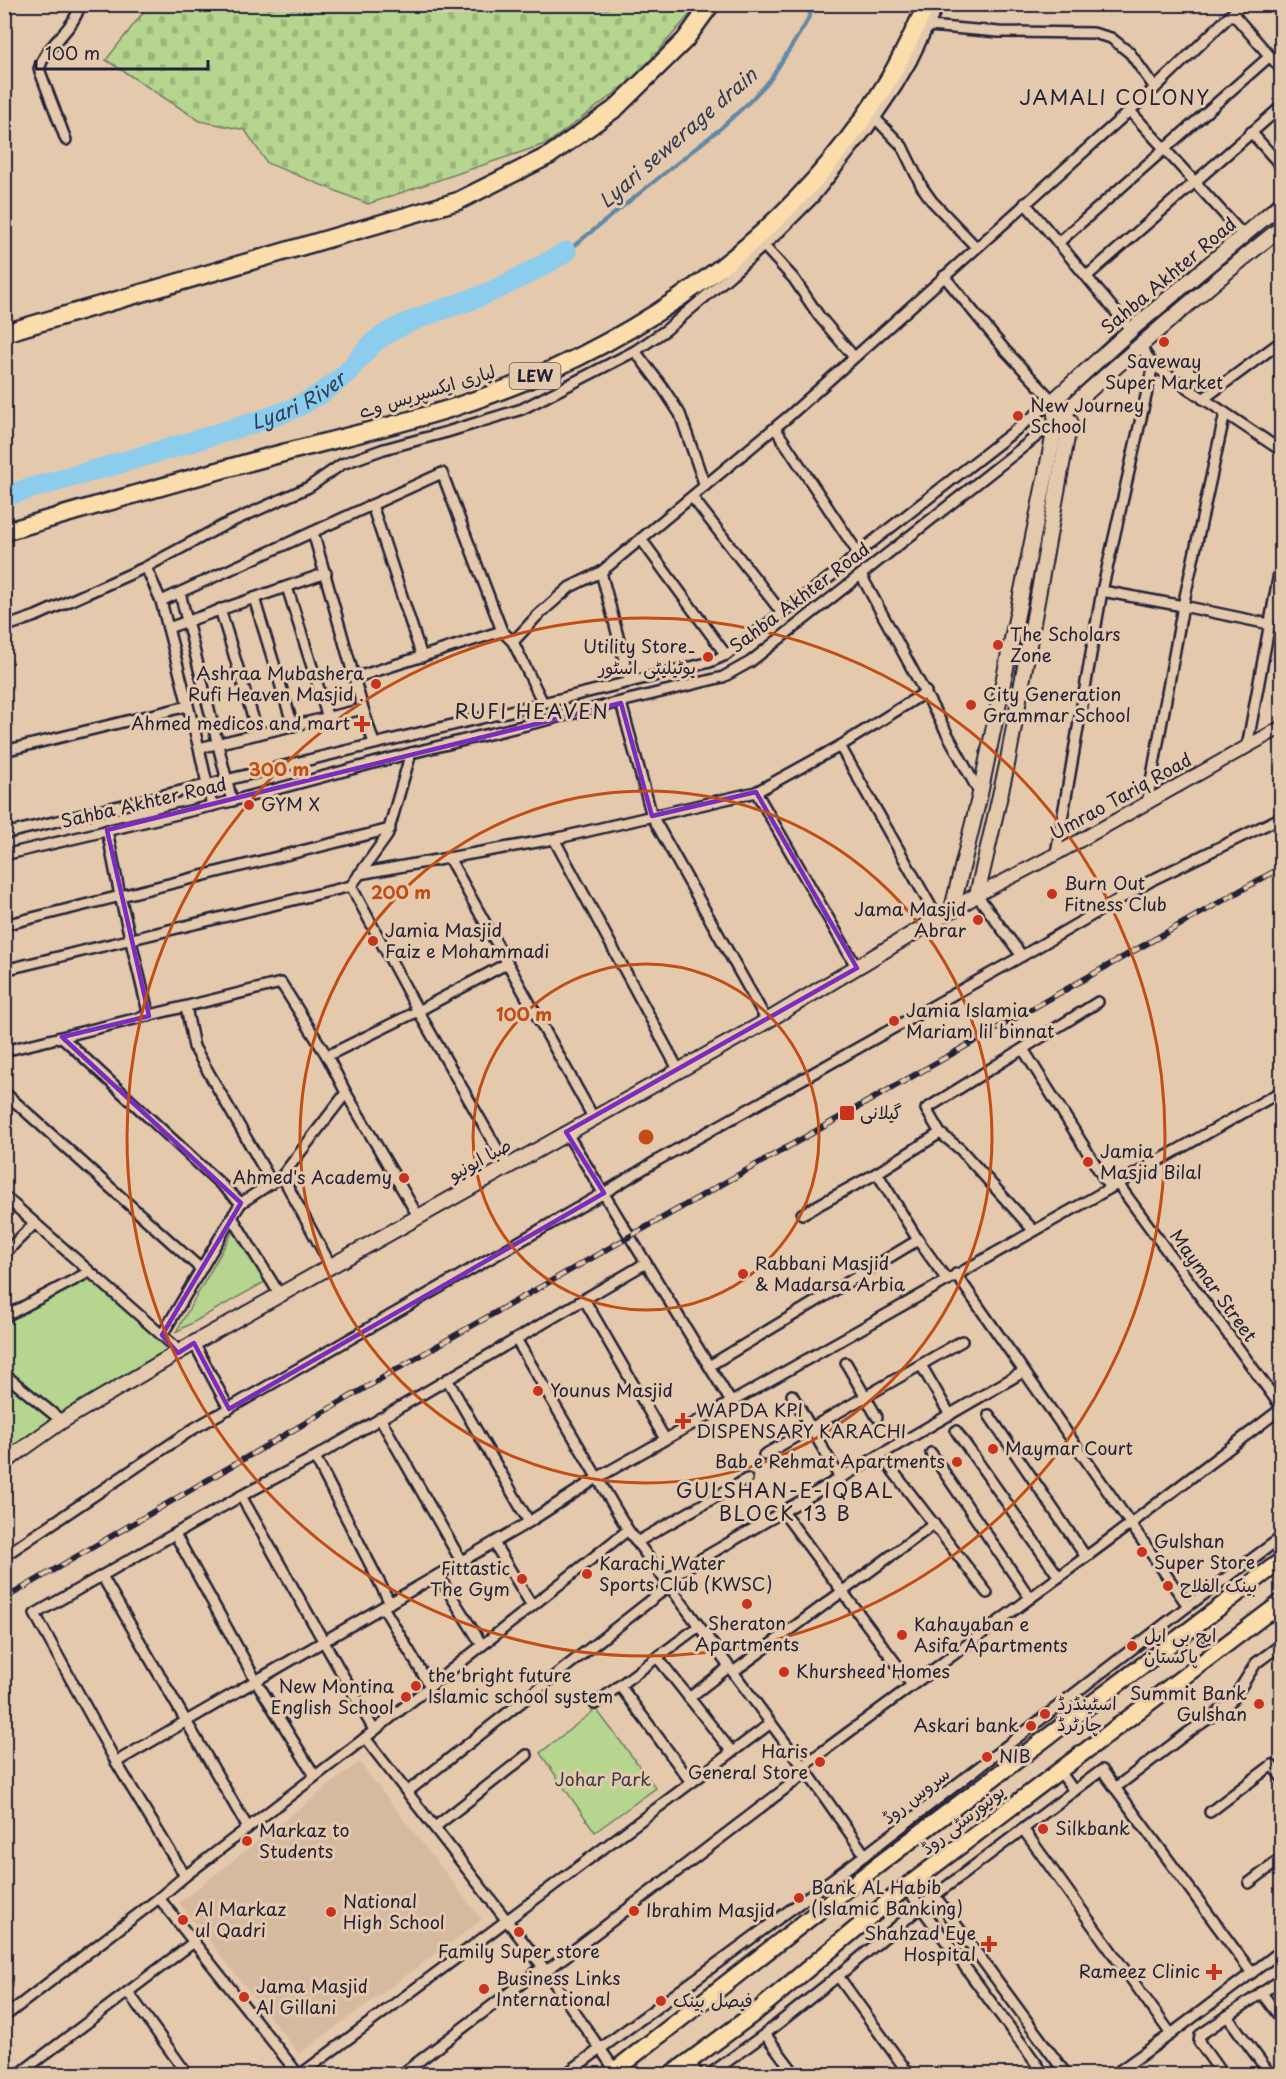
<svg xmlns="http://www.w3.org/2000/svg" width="1286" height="2079" font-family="'Playpen Sans','Playpen Sans Arabic',sans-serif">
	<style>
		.built { fill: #d6ba9f }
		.cemetery { fill: url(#cemetery-stones); stroke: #6c7c64; stroke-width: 1.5 }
		.park { fill: #b6d58e; stroke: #6c7c64; stroke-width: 1.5 }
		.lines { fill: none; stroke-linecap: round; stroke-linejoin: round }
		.stream { stroke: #6288a6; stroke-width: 4 }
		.river { stroke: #8ccced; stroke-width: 21 }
		.minor-casing { stroke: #22223b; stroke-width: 14 }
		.tertiary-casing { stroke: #22223b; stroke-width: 16 }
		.secondary-casing { stroke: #22223b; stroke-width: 18 }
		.primary-casing { stroke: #22223b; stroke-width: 20 }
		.motorway-casing { stroke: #22223b; stroke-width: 21 }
		.minor { stroke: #e5c9ac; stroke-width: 9 }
		.tertiary { stroke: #e5c9ac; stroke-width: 12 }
		.secondary { stroke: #e5c9ac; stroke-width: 14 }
		.primary { stroke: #faddab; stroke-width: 15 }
		.motorway { stroke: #faddab; stroke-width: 16 }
		.rail-casing { stroke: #22223b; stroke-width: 6 }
		.rail { stroke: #e5c9ac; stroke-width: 4; stroke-dasharray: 11; stroke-linecap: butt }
		.marked { fill: none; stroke: #7b2cbf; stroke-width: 4.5; stroke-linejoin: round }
		.ring { fill: none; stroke: #c04e15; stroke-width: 3 }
		.poi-dot { fill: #c8321e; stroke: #e5c9ac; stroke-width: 2 }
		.labels { text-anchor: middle; stroke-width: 6; stroke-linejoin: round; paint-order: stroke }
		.shield { fill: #e5c9ac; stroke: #5c545d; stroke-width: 1.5 }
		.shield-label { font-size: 16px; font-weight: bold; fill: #22223b }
		.street-label { font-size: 18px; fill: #22223b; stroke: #e5c9ac }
		.poi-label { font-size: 18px; fill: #22223b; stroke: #e5c9ac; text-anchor: start }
		.park-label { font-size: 18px; fill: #383d47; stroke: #e5c9ac }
		.neighbourhood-label { font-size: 20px; letter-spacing: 1.5px; fill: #22223b; stroke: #e5c9ac }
		.water-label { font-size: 20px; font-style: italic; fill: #323c56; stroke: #e5c9ac }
		.centre { fill: #c04e15; stroke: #e5c9ac; stroke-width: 3 }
		.ring-label { font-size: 18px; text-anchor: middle; font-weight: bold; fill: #c04e15; stroke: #e5c9ac; stroke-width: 6; stroke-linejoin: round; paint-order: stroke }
	</style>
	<defs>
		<pattern id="cemetery-stones" width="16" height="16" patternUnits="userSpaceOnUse" patternTransform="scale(1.5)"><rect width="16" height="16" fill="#b6d58e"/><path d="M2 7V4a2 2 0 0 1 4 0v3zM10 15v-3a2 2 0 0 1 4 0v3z" fill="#9cb77b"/></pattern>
	</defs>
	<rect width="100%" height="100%" fill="#e5c9ac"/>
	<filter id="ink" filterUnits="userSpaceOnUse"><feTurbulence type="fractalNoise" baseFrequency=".0167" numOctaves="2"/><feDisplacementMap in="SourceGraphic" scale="12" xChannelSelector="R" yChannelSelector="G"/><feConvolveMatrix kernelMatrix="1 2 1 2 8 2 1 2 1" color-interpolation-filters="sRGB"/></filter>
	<g filter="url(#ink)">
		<!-- built -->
		<path class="built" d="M359,1762L482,1920L299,2054L179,1903Z"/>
		<!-- cemetery -->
		<path class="cemetery" d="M149,5V4L693,5L692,12L635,78L548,143L368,204L267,163L245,130L200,121L106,60Z"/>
		<!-- park -->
		<g class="park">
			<path d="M235,1228L268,1280L176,1332Z"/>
			<path d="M89,1272L178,1353L5,1466V1318Z"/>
			<path d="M596,1709L656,1788L595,1832L540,1753Z"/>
		</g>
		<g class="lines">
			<!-- stream -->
			<path class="stream" d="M566,252L721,128L748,103L770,80L805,25L815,4"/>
			<!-- river -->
			<path class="river" id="s1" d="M4,496C70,477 136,459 201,439C232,429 263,421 292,409C314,399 336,385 352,367C363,354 372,341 388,333C417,316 450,308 481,296C511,284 538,268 566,252"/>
			<!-- minor casing -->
			<g class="minor-casing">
				<g id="minor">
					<path d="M1233,14L1282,70"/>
					<path d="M929,26L999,32L1093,33L1111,38L1130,53L1155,88"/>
					<path d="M1130,111L1244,236"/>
					<path d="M875,118L902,146L922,187L932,201L976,247"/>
					<path d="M1251,132L1282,167"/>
					<path d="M66,140L39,69C46,44 75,30 80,4"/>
					<path d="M1025,203L1131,330"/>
					<path d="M1058,243L1270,56"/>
					<path d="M764,246L794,279L819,316L854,357"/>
					<path d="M1087,276L1282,106"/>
					<path d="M1140,345L1153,365L1282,451"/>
					<path d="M635,351L663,388L680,414L705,486"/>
					<path d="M1203,399L1282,341"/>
					<path d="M775,428L858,553"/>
					<path d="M692,497L782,613"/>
					<path d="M372,505L422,657"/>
					<path d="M313,532L363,709"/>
					<path d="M641,539L726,655"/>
					<path d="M146,567L161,601L199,748L212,806"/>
					<path d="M601,572L630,682"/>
					<path d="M861,575L980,794"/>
					<path d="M287,587L328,718"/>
					<path d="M1102,591L1183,606L1269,624"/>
					<path d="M180,593L232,801"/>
					<path d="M254,598L293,726"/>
					<path d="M161,601L442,473L502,631L513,642L543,703"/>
					<path d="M220,609L258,734"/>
					<path d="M4,627L36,616L146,567L222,526L309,487L342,464L384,449L447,432L522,409L635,351L666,330L732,274L777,234L814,197L868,129L897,86L911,62L939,4"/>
					<path d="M168,628L326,573"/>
					<path d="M513,642L537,616L570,587L601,572L789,416L1155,88L1242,4"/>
					<path d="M354,678L502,631"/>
					<path d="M621,703L652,816L767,1021"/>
					<path d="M840,746L938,919"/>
					<path d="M1247,747L1282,557"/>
					<path d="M199,748L363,709L374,743"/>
					<path d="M4,751L188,706"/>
					<path d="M411,753L387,836L351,886L418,1011L507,1166"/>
					<path d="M756,792L857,968"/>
					<path d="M1147,803L1183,606L1225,413"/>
					<path d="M107,830L120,896L149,1016"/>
					<path d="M4,834L691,667L710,662L726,655L842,568L858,553L1053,401L1005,350L944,276"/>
					<path d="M554,839L679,1071"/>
					<path d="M1056,854L1102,591L1153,365"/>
					<path d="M4,855L232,801L411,753L723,677L750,662L1056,421"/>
					<path d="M449,858L593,1117"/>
					<path d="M359,874L554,839L756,792L840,746L926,692"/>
					<path d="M977,895L1022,956"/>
					<path d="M4,925L390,829"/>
					<path d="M4,970L351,886"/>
					<path d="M186,1007L194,1047L272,1183"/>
					<path d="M62,1037L241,1203"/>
					<path d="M1023,1049L1110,1188"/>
					<path d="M4,1051L281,983L327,1056L346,1093L418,1216"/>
					<path d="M327,1056L418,1011L506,964"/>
					<path d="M4,1092L201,1269"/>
					<path d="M566,1132L731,1402"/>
					<path d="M877,1173L918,1240L947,1280"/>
					<path d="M282,1176L331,1266"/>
					<path d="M1118,1184L1282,1408"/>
					<path d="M4,1196L173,1345L178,1353"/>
					<path d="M802,1214L877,1173L940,1133"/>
					<path d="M232,1217L280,1295"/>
					<path d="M1034,1231L960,1149L940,1133L926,1109L1098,1002"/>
					<path d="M4,1254L35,1223"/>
					<path d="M956,1274L1188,1606"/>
					<path d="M584,1299L665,1439"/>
					<path d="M4,1317L89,1272"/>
					<path d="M162,1335L232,1217L241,1203L282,1176L346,1093"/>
					<path d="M516,1339L628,1530L807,1772L865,1855"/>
					<path d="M194,1343L229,1409"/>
					<path d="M846,1363L877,1417"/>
					<path d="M921,1365L950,1415"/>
					<path d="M709,1366L918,1240"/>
					<path d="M4,1374L62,1421"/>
					<path d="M447,1379L529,1522"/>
					<path d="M792,1395L840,1478"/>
					<path d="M989,1415L1086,1557"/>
					<path d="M380,1418L461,1561"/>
					<path d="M956,1431L1059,1577"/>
					<path d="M931,1453L1030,1598"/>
					<path d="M764,1455L962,1341"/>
					<path d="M315,1457L390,1603"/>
					<path d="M889,1466L987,1593"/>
					<path d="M241,1496L374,1730"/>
					<path d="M783,1512L912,1685"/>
					<path d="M175,1534L256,1681L315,1776"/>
					<path d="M637,1542L747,1479"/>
					<path d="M494,1543L532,1606"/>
					<path d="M4,1551L7,1554L193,1429L604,1193L658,1160L1022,956L1154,879L1282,817"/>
					<path d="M438,1575L482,1645"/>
					<path d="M102,1576L248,1828"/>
					<path d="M665,1580L1023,1372"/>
					<path d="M383,1607L430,1686"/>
					<path d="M1270,1609L1282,1625"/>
					<path d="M657,1657L732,1752"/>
					<path d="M733,1672L934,1524"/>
					<path d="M620,1686L691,1782"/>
					<path d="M689,1698L729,1667"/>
					<path d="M595,1704L699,1626"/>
					<path d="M365,1738L543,1967L615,2070"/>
					<path d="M116,1762L529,1522L597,1478L1282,1091"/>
					<path d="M803,1766L1129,1525L1282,1408"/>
					<path d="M1059,1770L1074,1791"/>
					<path d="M1115,1788L1186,1734L1224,1708L1234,1698L1256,1663L1282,1644"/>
					<path d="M407,1792L669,1586"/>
					<path d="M1210,1812L1272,1765L1282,1778"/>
					<path d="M435,1827L527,1755"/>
					<path d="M1023,1829L1102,1770L1252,1973"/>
					<path d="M185,1876L116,1762L35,1614L241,1496L315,1457L646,1263"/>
					<path d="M921,1877L1066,2074"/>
					<path d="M1249,1883L1282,1858"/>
					<path d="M906,1887L1044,2074"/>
					<path d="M159,1898L298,2074"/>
					<path d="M545,1972L807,1772"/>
					<path d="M838,1976L909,2074"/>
					<path d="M128,1992L187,2074"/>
					<path d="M1261,1992L1282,2020"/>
					<path d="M1227,2016L1270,2074"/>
					<path d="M4,2017L159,1898L185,1876L365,1738L628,1530"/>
					<path d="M765,2034L795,2074"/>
					<path d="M689,2061L698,2074"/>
					<path d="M19,2074L194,1942"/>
					<path d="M301,2074L771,1723"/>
					<path d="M402,2074L543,1967"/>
					<path d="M566,2074L865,1855L1188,1606L1282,1537"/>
					<path d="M710,2074L765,2034L838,1976L934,1896L1023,1829L1171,2034"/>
					<path d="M1115,2074L1171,2034L1282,1950"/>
					<path d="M1222,2074L1199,2042L1200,2035L1282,1979"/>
				</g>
			</g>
			<!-- tertiary casing -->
			<g class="tertiary-casing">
				<path id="tertiary" d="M977,895L1056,854L1282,727"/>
			</g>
			<!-- secondary casing -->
			<g class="secondary-casing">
				<g id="secondary">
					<path d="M1053,401L1131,330L1282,203"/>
					<path d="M1064,413C1135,349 1207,287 1282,227"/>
					<path d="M952,909L980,794L1046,474L1056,422L1053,401"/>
					<path d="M4,1464L17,1453L62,1421L194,1343L760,1025L977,895L1007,765L1070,421L1053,401"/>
				</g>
			</g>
			<!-- primary casing -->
			<g class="primary-casing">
				<g id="primary">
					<path d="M610,2074L874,1868L1282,1560"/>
					<path d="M672,2074L756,2012L906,1887L1282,1602"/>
				</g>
			</g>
			<!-- motorway casing -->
			<g class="motorway-casing">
				<g id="motorway">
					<path d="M4,333L458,201L550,155L616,108L685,40L711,4"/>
					<path d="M4,532C97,505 190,478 283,453C340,438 398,425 455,407C631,350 792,240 889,79C903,55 915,29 927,4"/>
				</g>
			</g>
			<!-- minor -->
			<use href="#minor" class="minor"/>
			<!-- tertiary -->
			<use href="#tertiary" class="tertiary"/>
			<!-- secondary -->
			<use href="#secondary" class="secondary"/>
			<!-- primary -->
			<use href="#primary" class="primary"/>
			<!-- motorway -->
			<use href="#motorway" class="motorway"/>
			<!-- rail casing -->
			<g class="rail-casing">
				<path id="rail" d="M4,1599L454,1336L1282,867"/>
			</g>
			<!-- rail -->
			<use href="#rail" class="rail"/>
		</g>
	</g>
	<!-- marked area -->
	<path class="marked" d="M621,703L652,816L756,792L857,968L566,1132L604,1193L229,1409L194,1343L178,1353L162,1335L241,1203L62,1037L149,1016L107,830Z"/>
	<!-- distance rings -->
	<g class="ring">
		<circle cx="646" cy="1137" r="173"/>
		<circle cx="646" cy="1137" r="346"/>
		<circle cx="646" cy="1137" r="519"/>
	</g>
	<!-- markers -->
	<g class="poi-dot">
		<circle cx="1164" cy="342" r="6"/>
		<circle cx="1018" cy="416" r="6"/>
		<circle cx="998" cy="645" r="6"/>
		<circle cx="708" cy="657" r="6"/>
		<circle cx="376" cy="684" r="6"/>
		<circle cx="971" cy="705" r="6"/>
		<path d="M359 715h6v6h6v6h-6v6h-6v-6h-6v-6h6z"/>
		<circle cx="249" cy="805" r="6"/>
		<circle cx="1052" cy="894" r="6"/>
		<circle cx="978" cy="920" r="6"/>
		<circle cx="373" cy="941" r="6"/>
		<circle cx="894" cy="1021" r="6"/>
		<rect x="839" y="1105" width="16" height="16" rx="3"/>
		<circle cx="1088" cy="1162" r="6"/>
		<circle cx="404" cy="1178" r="6"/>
		<circle cx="743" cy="1274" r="6"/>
		<circle cx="538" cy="1391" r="6"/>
		<path d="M680 1412h6v6h6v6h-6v6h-6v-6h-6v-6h6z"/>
		<circle cx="993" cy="1449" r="6"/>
		<circle cx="957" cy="1462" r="6"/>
		<circle cx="1142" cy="1552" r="6"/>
		<circle cx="587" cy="1574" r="6"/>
		<circle cx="522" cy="1579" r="6"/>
		<circle cx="1168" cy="1586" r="6"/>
		<circle cx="747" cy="1604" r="6"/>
		<circle cx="902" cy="1635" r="6"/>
		<circle cx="1132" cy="1646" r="6"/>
		<circle cx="784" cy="1672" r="6"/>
		<circle cx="416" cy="1686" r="6"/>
		<circle cx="406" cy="1697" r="6"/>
		<circle cx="1259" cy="1704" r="6"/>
		<circle cx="1045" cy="1714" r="6"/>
		<circle cx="1031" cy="1726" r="6"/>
		<circle cx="987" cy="1757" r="6"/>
		<circle cx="820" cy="1762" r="6"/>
		<circle cx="1043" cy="1829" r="6"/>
		<circle cx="247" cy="1841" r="6"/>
		<circle cx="799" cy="1898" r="6"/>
		<circle cx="634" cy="1911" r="6"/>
		<circle cx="331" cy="1912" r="6"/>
		<circle cx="183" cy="1920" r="6"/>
		<circle cx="519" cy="1932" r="6"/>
		<path d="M986 1935h6v6h6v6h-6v6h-6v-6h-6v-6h6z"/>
		<path d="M1211 1963h6v6h6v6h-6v6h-6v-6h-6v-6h6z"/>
		<circle cx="484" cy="1989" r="6"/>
		<circle cx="244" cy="1997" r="6"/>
		<circle cx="661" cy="2001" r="6"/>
	</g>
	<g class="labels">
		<!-- shield labels -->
		<rect class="shield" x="509.5" y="363" width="51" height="26" rx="4.5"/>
		<g class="shield-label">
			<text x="535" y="382">LEW</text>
		</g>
		<!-- street labels -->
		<g class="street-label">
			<text transform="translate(1169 276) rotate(-40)" y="6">Sahba Akhter Road</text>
			<text transform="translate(427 392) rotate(-17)" y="6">لیاری ایکسپریس وے</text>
			<text transform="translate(800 598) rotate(-37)" y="6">Sahba Akhter Road</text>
			<text transform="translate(1121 797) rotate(-29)" y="6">Umrao Tariq Road</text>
			<text transform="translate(144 803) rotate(-13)" y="6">Sahba Akhter Road</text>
			<text transform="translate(480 1160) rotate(-29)" y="6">صبا ایونیو</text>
			<text transform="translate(1213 1286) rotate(54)" y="6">Maymar Street</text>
			<text transform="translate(916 1796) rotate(-38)" y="6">سروس روڈ</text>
			<text transform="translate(963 1820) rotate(-38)" y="6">یونیورسٹی روڈ</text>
		</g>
		<!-- poi labels -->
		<g class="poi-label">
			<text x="1164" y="368" text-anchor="middle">Saveway<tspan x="1164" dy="21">Super Market</tspan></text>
			<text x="1030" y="412">New Journey<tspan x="1030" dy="21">School</tspan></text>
			<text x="1010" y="641">The Scholars<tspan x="1010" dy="21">Zone</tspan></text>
			<text x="696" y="653" text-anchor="end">Utility Store۔<tspan x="696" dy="21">یوٹیلیٹی اسٹور</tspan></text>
			<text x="364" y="680" text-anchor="end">Ashraa Mubashera<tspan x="364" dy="21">Rufi Heaven Masjid .</tspan></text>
			<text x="983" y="701">City Generation<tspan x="983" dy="21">Grammar School</tspan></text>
			<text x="350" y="730" text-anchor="end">Ahmed medicos and mart</text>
			<text x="261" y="811">GYM X</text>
			<text x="1064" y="890">Burn Out<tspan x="1064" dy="21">Fitness Club</tspan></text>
			<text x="966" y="916" text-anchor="end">Jama Masjid<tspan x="966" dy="21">Abrar</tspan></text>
			<text x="385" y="937">Jamia Masjid<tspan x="385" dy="21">Faiz e Mohammadi</tspan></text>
			<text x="906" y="1017">Jamia Islamia<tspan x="906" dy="21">Mariam lil binnat</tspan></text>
			<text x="860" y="1119">گیلانی</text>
			<text x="1100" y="1158">Jamia<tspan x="1100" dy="21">Masjid Bilal</tspan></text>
			<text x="392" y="1184" text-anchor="end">Ahmed's Academy</text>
			<text x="755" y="1270">Rabbani Masjid<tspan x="755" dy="21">&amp; Madarsa Arbia</tspan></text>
			<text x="550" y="1397">Younus Masjid</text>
			<text x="696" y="1417">WAPDA KPI<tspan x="696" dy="21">DISPENSARY KARACHI</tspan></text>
			<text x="1005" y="1455">Maymar Court</text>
			<text x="945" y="1468" text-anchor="end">Bab e Rehmat Apartments</text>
			<text x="1154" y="1548">Gulshan<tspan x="1154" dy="21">Super Store</tspan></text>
			<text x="599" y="1570">Karachi Water<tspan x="599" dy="21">Sports Club (KWSC)</tspan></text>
			<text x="510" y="1575" text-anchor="end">Fittastic<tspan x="510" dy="21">The Gym</tspan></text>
			<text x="1180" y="1592">بینک الفلاح</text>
			<text x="747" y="1630" text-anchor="middle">Sheraton<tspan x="747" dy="21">Apartments</tspan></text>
			<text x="914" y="1631">Kahayaban e<tspan x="914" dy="21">Asifa Apartments</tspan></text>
			<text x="1144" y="1642">ایچ بی ایل<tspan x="1144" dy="21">پاکستان</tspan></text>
			<text x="796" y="1678">Khursheed Homes</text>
			<text x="428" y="1682">the bright future<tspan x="428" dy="21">Islamic school system</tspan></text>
			<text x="394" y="1693" text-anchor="end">New Montina<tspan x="394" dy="21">English School</tspan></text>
			<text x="1247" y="1700" text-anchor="end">Summit Bank<tspan x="1247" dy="21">Gulshan</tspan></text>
			<text x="1057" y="1710">اسٹینڈرڈ<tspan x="1057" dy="21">چارٹرڈ</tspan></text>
			<text x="1019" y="1732" text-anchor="end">Askari bank</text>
			<text x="808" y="1758" text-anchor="end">Haris<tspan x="808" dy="21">General Store</tspan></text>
			<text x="999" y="1763">NIB</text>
			<text x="1055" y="1835">Silkbank</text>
			<text x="259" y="1837">Markaz to<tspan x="259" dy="21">Students</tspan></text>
			<text x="811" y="1894">Bank AL Habib<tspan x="811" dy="21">(Islamic Banking)</tspan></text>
			<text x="343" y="1908">National<tspan x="343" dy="21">High School</tspan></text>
			<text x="195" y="1916">Al Markaz<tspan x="195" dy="21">ul Qadri</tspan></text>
			<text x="646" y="1917">Ibrahim Masjid</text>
			<text x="976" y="1940" text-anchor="end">Shahzad Eye<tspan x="976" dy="21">Hospital</tspan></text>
			<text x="519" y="1958" text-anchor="middle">Family Super store</text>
			<text x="1200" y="1978" text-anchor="end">Rameez Clinic</text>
			<text x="496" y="1985">Business Links<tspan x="496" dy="21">International</tspan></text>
			<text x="256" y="1993">Jama Masjid<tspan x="256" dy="21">Al Gillani</tspan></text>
			<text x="673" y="2007">فیصل بینک</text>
		</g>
		<!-- park labels -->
		<g class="park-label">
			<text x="603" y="1786">Johar Park</text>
		</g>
		<!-- neighbourhood labels -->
		<g class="neighbourhood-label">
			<text x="1115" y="105">JAMALI COLONY</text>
			<text x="532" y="719">RUFI HEAVEN</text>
			<text x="785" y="1498">GULSHAN-E-IQBAL<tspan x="785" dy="23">BLOCK 13 B</tspan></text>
		</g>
		<!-- water labels -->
		<g class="water-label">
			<text transform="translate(678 138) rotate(-41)" y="7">Lyari sewerage drain</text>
			<text dy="7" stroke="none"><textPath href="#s1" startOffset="310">Lyari River</textPath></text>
		</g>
	</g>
	<circle cx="646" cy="1137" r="9" class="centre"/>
	<g class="ring-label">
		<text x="279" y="776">300 m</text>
		<text x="401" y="899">200 m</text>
		<text x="524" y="1021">100 m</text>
	</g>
	<!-- margin -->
	<rect width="1286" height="2079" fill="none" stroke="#e5c9ac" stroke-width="24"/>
	<rect x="12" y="12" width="1262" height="2055" fill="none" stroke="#22223b" stroke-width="2" filter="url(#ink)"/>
	<!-- scale -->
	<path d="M36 60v9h172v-9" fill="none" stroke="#22223b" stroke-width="3"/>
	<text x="45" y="60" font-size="18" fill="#22223b" stroke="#e5c9ac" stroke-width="4.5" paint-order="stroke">100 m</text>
</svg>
